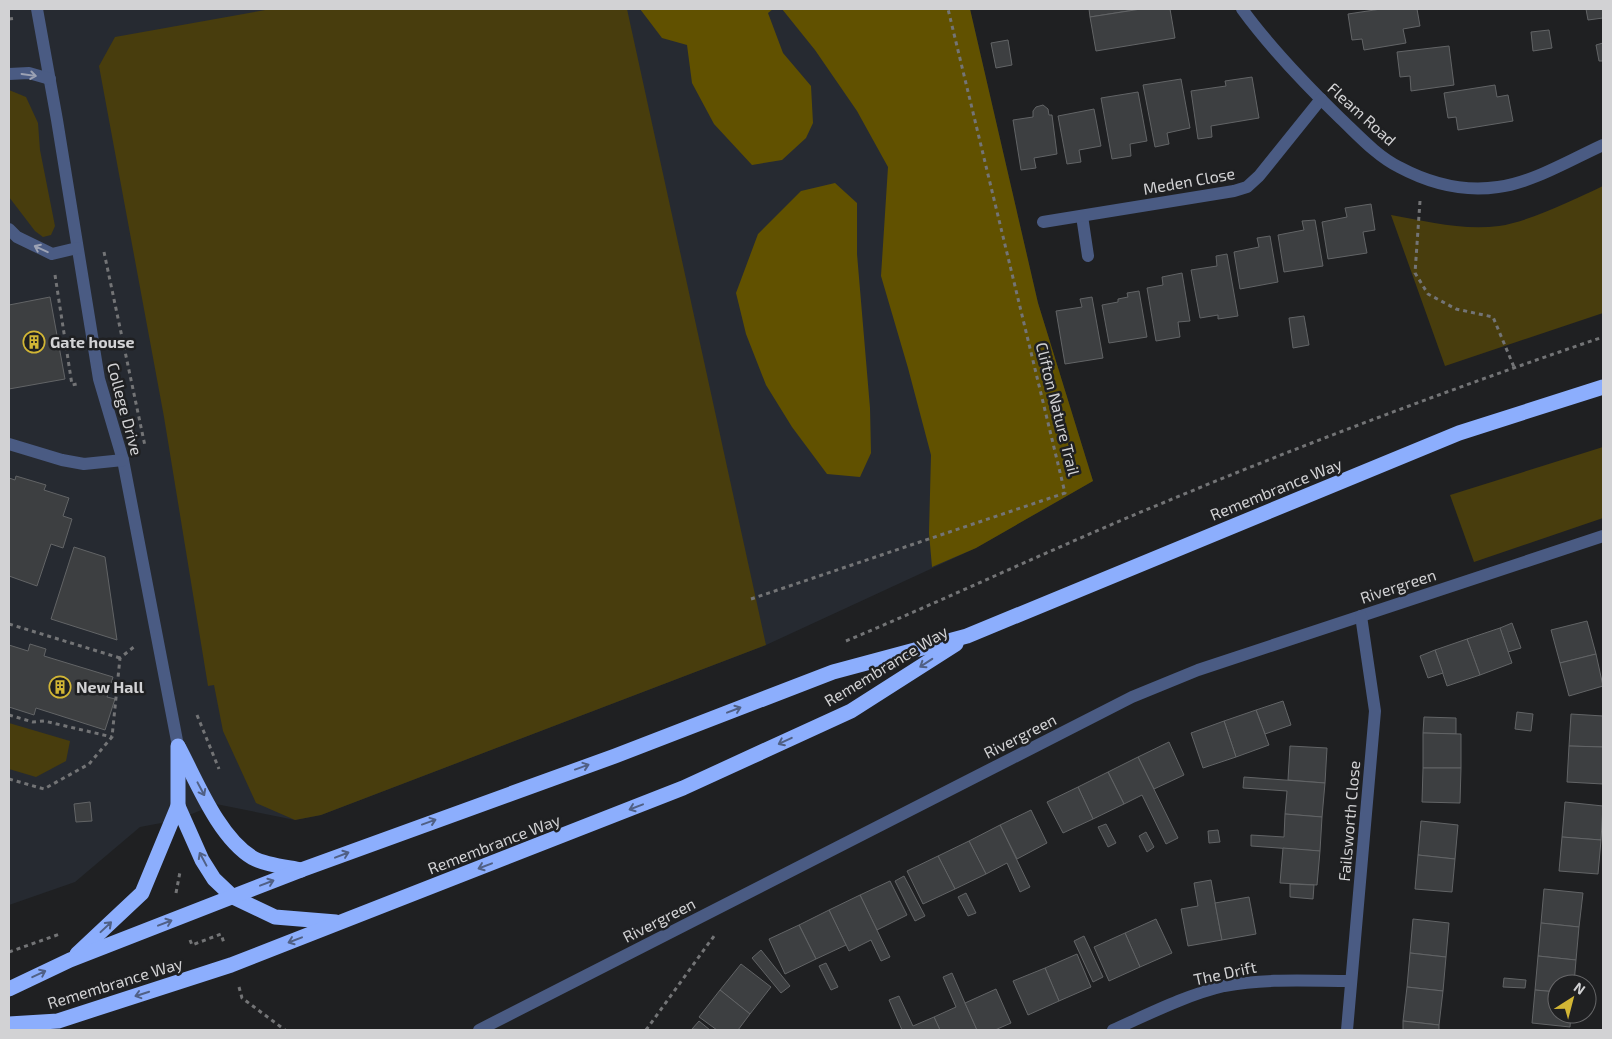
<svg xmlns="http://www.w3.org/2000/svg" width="1612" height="1039" font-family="'Exo 2',sans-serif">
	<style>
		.built { fill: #262a31 }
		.green { fill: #483d0d }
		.forest { fill: #615100 }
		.building { fill: #3d3f41; stroke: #626466 }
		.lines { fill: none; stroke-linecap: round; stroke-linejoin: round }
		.path { stroke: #737476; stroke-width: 3; stroke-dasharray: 4 4; stroke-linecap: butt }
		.lane { stroke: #4a5b83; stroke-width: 12 }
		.street { stroke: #4a5b83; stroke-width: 12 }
		.highway { stroke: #8caefd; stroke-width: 15 }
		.oneway { stroke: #9ca2b4 }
		.oneway2 { stroke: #506085 }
		.labels { text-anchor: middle; stroke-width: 5; stroke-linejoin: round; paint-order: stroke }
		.street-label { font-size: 16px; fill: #d2d2d4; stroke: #1f2022 }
		.poi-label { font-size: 16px; font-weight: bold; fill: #d2d2d4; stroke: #1f2022; text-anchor: start }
	</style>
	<rect width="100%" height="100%" fill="#1f2022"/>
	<!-- built -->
	<path class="built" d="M9,9H970L1038,303L1093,481L976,548L766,645L321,815L295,820L216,804L177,820L140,827L75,882L9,905Z"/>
	<!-- green -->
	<g class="green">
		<path d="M271,9H627L766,645L321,815L295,820L256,803L223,731L214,685L208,686L164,417L99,66L115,37Z"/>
		<path d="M9,90L26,97L38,123L40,150L55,226L51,235L43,237L35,231L9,197Z"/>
		<path d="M1603,186V313L1445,366L1391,215C1426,221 1463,231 1499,226C1531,221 1573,200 1603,186Z"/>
		<path d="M1603,447V518L1474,562L1450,495Z"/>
		<path d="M9,723L70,741L66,761L36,777L9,769Z"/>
	</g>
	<!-- forest -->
	<g class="forest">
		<path d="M640,9H773L768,13L783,53L811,86L813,123L806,138L782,160L752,165L714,124L692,83L687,45L662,38Z"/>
		<path d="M782,9H970L1038,303L1093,481L976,548L932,567L929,533L931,455L908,368L881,276L888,167L857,111L815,50Z"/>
		<path d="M835,183L857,203V254L870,408L871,453L860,477L827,474L792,427L766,385L746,334L736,293L758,234L801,191Z"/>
	</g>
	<!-- building -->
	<g class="building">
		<path d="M1089,9H1141L1090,17Z"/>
		<path d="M1141,9H1170L1175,38L1096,51L1090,17Z"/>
		<path d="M1381,9H1417L1420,26L1403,29L1406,43L1364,50L1362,39L1352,40L1348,14Z"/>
		<path d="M1586,9H1603V18L1588,20Z"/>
		<path d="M1549,30L1552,48L1533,51L1531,32Z"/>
		<path d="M1008,40L1012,65L996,68L991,43Z"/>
		<path d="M1603,43V61H1599L1596,45Z"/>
		<path d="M1449,46L1454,85L1411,91L1410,76L1400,77L1397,52Z"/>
		<path d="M1252,77L1259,118L1211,126L1212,137L1198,139L1191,91L1226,86L1225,81Z"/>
		<path d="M1181,79L1190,128L1167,133L1169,144L1155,147L1143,85Z"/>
		<path d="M1495,85L1497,97L1508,95L1513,121L1458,130L1456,117L1448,118L1444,93Z"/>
		<path d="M1138,92L1147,141L1130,144L1131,156L1112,159L1101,98Z"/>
		<path d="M1043,105L1048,109L1049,115H1052L1057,154L1034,158L1036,168L1021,170L1013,120L1033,117V111L1036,107Z"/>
		<path d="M1094,109L1101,146L1079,150L1081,162L1067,164L1058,116Z"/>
		<path d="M1371,204L1375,230L1363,232L1367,253L1328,259L1322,222L1347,217L1345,208Z"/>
		<path d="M1315,220L1323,266L1284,272L1278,235L1304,230L1302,221Z"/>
		<path d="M1270,236L1278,282L1240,289L1234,252L1259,247L1257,238Z"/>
		<path d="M1227,254L1238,316L1218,319V315L1200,318L1191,270L1217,266L1216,256Z"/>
		<path d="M1182,273L1190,321L1178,322L1180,337L1156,341L1147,288L1163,285L1162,277Z"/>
		<path d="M1139,291L1147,337L1109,343L1102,305L1118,302V299L1128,297L1127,293Z"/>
		<path d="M50,297L65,379L9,389V305Z"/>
		<path d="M1092,297L1103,358L1065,364L1056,311L1082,307L1080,299Z"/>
		<path d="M1304,316L1309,345L1293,348L1289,318Z"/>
		<path d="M16,476L46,485L44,490L69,498L63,516L72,519L63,548L51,544L37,586L9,576V478L15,480Z"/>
		<path d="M74,547L105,557L117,640L51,619Z"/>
		<path d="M1587,621L1596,654L1560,663L1551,630Z"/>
		<path d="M1512,623L1521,648L1508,652L1500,628Z"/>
		<path d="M1500,628L1512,663L1480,675L1467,639Z"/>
		<path d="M1467,639L1480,675L1447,686L1435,650Z"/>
		<path d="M30,644L46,649L44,656L113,677L107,697L115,699L105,730L36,708L34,715L9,707V645L28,651Z"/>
		<path d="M1435,650L1443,673L1428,678L1420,656Z"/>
		<path d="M1596,654L1603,686L1569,696L1560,663Z"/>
		<path d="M1283,701L1291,725L1265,734L1256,710Z"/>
		<path d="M1256,710L1269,745L1236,757L1224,721Z"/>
		<path d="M1517,712L1533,714L1531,731L1515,729Z"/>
		<path d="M1571,714L1603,716V747L1569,746Z"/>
		<path d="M1424,717L1456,718V734L1423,733Z"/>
		<path d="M1224,721L1236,757L1203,768L1191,733Z"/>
		<path d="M1423,733L1461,734V768H1423Z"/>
		<path d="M1169,742L1184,775L1154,789L1138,757Z"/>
		<path d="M1290,746L1327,748L1325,783L1288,780Z"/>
		<path d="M1569,746L1603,747V784L1567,782Z"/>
		<path d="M1138,757L1178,838L1166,844L1142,795L1124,804L1108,772Z"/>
		<path d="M1423,768H1461L1460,803L1422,802Z"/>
		<path d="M1108,772L1124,804L1093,819L1078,787Z"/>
		<path d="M1244,777L1325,783L1322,817L1285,814L1287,791L1243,788Z"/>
		<path d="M1078,787L1093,819L1063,833L1047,802Z"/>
		<path d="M90,802L92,821L76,822L74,804Z"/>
		<path d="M1565,802L1603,806L1601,840L1562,837Z"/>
		<path d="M1031,810L1047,843L1017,859L1000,825Z"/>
		<path d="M1285,814L1322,817L1320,851L1251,846V835L1284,837Z"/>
		<path d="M1421,821L1458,825L1455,859L1418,855Z"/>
		<path d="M1106,824L1116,843L1108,847L1098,827Z"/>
		<path d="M1000,825L1030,887L1020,892L1007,863L986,874L969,841Z"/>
		<path d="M1218,830L1220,842L1209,843L1208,831Z"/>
		<path d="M1146,832L1154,847L1147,852L1139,836Z"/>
		<path d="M1562,837L1601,840L1598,874L1559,871Z"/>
		<path d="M969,841L986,874L955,889L938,856Z"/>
		<path d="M1283,848L1320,851L1317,885L1280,883Z"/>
		<path d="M1418,855L1455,859L1452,892L1415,889Z"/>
		<path d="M938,856L955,889L923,904L907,871Z"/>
		<path d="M904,876L925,916L915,921L895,881Z"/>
		<path d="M1211,880L1222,940L1188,946L1181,909L1198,906L1194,883Z"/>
		<path d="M890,881L907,915L877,930L860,895Z"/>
		<path d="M1290,884L1314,885L1313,899L1290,897Z"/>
		<path d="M1544,889L1583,893L1579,927L1541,923Z"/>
		<path d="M966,893L976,913L968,916L958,897Z"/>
		<path d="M860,895L890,957L881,961L871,940L849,951L829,910Z"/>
		<path d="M1249,897L1256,934L1222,940L1215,903Z"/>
		<path d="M829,910L846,945L816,959L799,925Z"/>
		<path d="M1156,919L1172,953L1140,967L1125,933Z"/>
		<path d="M1413,919L1449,923L1446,957L1410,953Z"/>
		<path d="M1541,923L1579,927L1576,960L1538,956Z"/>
		<path d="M799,925L816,959L785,974L769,939Z"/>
		<path d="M1125,933L1140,967L1109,981L1094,947Z"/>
		<path d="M1084,936L1103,977L1093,982L1074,941Z"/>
		<path d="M761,950L790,986L781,993L752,958Z"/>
		<path d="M1410,953L1446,957L1443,991L1407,987Z"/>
		<path d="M1077,954L1091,987L1059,1001L1045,968Z"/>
		<path d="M1538,956L1576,960L1574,984H1557V992L1535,990Z"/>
		<path d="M826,963L838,987L831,990L819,966Z"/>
		<path d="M741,964L771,987L750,1014L720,990Z"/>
		<path d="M1045,968L1059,1001L1028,1015L1013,981Z"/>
		<path d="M952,973L965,1003L977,1030H940L934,1017L956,1007L943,977Z"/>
		<path d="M1504,978L1526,980L1525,988L1503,987Z"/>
		<path d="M1407,987L1443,991L1439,1025L1403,1021Z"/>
		<path d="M996,989L1011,1023L995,1030H977L965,1003Z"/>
		<path d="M720,990L750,1014L738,1030H717L699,1017Z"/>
		<path d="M1535,990L1557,992V1014H1571L1570,1027L1532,1023Z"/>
		<path d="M899,996L913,1026L934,1017L940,1030H902L889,1000Z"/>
		<path d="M699,1021L710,1030L692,1029Z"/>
		<path d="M1403,1021L1439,1025V1030H1403Z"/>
	</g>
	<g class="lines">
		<!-- path -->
		<g class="path">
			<path d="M9,19L16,18"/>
			<path d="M1420,201L1415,273L1428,294L1456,309L1493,317L1514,367"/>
			<path d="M104,252L145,446"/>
			<path d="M55,275L72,385L77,384"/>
			<path d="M751,599L1065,493L948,9"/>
			<path d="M9,624L120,658"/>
			<path d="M846,641C953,596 1058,546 1165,502C1309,442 1456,387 1603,337"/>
			<path d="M9,715L33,722L44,721L112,737"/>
			<path d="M197,715L219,769"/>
			<path d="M9,779L44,789L89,764L112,737L120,658L135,646"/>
			<path d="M176,893L180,872"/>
			<path d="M190,940L192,945L221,934L224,943"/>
			<path d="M9,952L60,934"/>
			<path d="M239,987L242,998L285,1030"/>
			<path d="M646,1030L714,936"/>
		</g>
		<!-- lane -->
		<g class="lane">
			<path d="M37,9L57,120L99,379L123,460L178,746"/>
			<path d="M9,74L29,73L50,79"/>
			<path d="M9,229L17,237L52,254L77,248"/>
			<path d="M9,444L62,460L84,464L123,460"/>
		</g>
		<!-- street -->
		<g class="street">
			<path d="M1242,9C1271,49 1305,84 1341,119C1359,136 1377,156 1399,167C1429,183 1464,192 1498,187C1532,183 1572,159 1603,145"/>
			<path d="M1082,216L1088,256"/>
			<path d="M1043,222L1234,191L1247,187L1259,176L1321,99"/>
			<path d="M479,1030L1132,697L1198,670L1603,536"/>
			<path d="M1113,1030C1149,1014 1186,995 1224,986C1266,978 1309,981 1351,981"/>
			<path d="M1347,1030L1375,711L1361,616"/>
		</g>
		<!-- highway -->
		<g class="highway">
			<path d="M179,748C197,782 219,838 253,858C266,865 286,867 301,870"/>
			<path d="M178,806L202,860L214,879L233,897L275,917L336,922"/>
			<path d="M77,954L142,893L178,806V746"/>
			<path d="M9,989L70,960L301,870L615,756L833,672L967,636L1459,433L1603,387"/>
			<path d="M9,1024L58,1021L231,965L683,788L851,711L956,644"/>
		</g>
	</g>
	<!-- one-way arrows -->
	<defs><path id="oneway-shaft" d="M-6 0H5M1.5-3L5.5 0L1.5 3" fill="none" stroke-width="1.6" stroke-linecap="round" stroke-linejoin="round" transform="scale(1.25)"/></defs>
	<g class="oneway">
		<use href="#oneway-shaft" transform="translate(29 75) rotate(8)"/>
		<use href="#oneway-shaft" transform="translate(41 249) rotate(-155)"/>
	</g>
	<g class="oneway2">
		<use href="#oneway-shaft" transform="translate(926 663) rotate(147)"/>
		<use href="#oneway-shaft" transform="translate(734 710) rotate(-21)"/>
		<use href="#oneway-shaft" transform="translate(785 741) rotate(155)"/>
		<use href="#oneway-shaft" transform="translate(582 767) rotate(-20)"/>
		<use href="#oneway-shaft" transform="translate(201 789) rotate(62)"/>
		<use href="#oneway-shaft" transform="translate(636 807) rotate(159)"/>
		<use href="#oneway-shaft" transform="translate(429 822) rotate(-20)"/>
		<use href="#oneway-shaft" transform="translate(342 855) rotate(-21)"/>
		<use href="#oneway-shaft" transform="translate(203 859) rotate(-118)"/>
		<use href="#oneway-shaft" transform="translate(485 866) rotate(159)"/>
		<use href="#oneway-shaft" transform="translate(267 883) rotate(-21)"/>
		<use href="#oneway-shaft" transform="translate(165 923) rotate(-21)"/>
		<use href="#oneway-shaft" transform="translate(106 927) rotate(-43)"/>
		<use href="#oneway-shaft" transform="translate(295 940) rotate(159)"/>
		<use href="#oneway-shaft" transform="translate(39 974) rotate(-25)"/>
		<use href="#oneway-shaft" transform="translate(142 994) rotate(162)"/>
	</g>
	<!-- icons -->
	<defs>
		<g id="building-ring" transform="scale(1.125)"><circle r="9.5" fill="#1f2022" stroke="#d2b635" stroke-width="1.5"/><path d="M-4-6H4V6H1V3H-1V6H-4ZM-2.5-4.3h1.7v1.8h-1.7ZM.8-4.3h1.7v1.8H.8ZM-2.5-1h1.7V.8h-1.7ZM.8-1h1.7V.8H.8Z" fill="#d2b635"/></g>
	</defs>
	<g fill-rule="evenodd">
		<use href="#building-ring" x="34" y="342"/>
		<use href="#building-ring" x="60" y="687"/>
	</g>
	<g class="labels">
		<!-- street labels -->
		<g class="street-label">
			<text transform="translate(1362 114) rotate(42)" y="6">Fleam Road</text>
			<text transform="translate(1189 181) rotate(-10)" y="6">Meden Close</text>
			<text transform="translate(125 409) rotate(75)" y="6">College Drive</text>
			<text transform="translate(1058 409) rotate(76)" y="6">Clifton Nature Trail</text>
			<text transform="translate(1276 489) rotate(-22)" y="6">Remembrance Way</text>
			<text transform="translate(1398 586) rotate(-18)" y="6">Rivergreen</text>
			<text transform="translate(886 666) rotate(-31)" y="6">Remembrance Way</text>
			<text transform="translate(1020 736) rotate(-27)" y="6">Rivergreen</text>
			<text transform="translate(1349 821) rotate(-85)" y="6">Failsworth Close</text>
			<text transform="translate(494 844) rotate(-21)" y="6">Remembrance Way</text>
			<text transform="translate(659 920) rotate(-27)" y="6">Rivergreen</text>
			<text transform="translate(1225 973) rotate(-12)" y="6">The Drift</text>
			<text transform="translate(115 983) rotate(-17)" y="6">Remembrance Way</text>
		</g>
		<!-- poi labels -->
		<g class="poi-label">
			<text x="50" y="348">Gate house</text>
			<text x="76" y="693">New Hall</text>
		</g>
	</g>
	<!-- border -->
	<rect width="1612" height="1039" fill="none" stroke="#d2d2d4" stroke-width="20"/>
	<!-- north arrow -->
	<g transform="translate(1572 999) rotate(36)"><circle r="24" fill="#1f2022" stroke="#676769"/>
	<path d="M0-4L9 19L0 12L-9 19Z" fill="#d2b635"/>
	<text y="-8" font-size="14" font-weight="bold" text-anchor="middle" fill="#d2d2d4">N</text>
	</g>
</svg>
